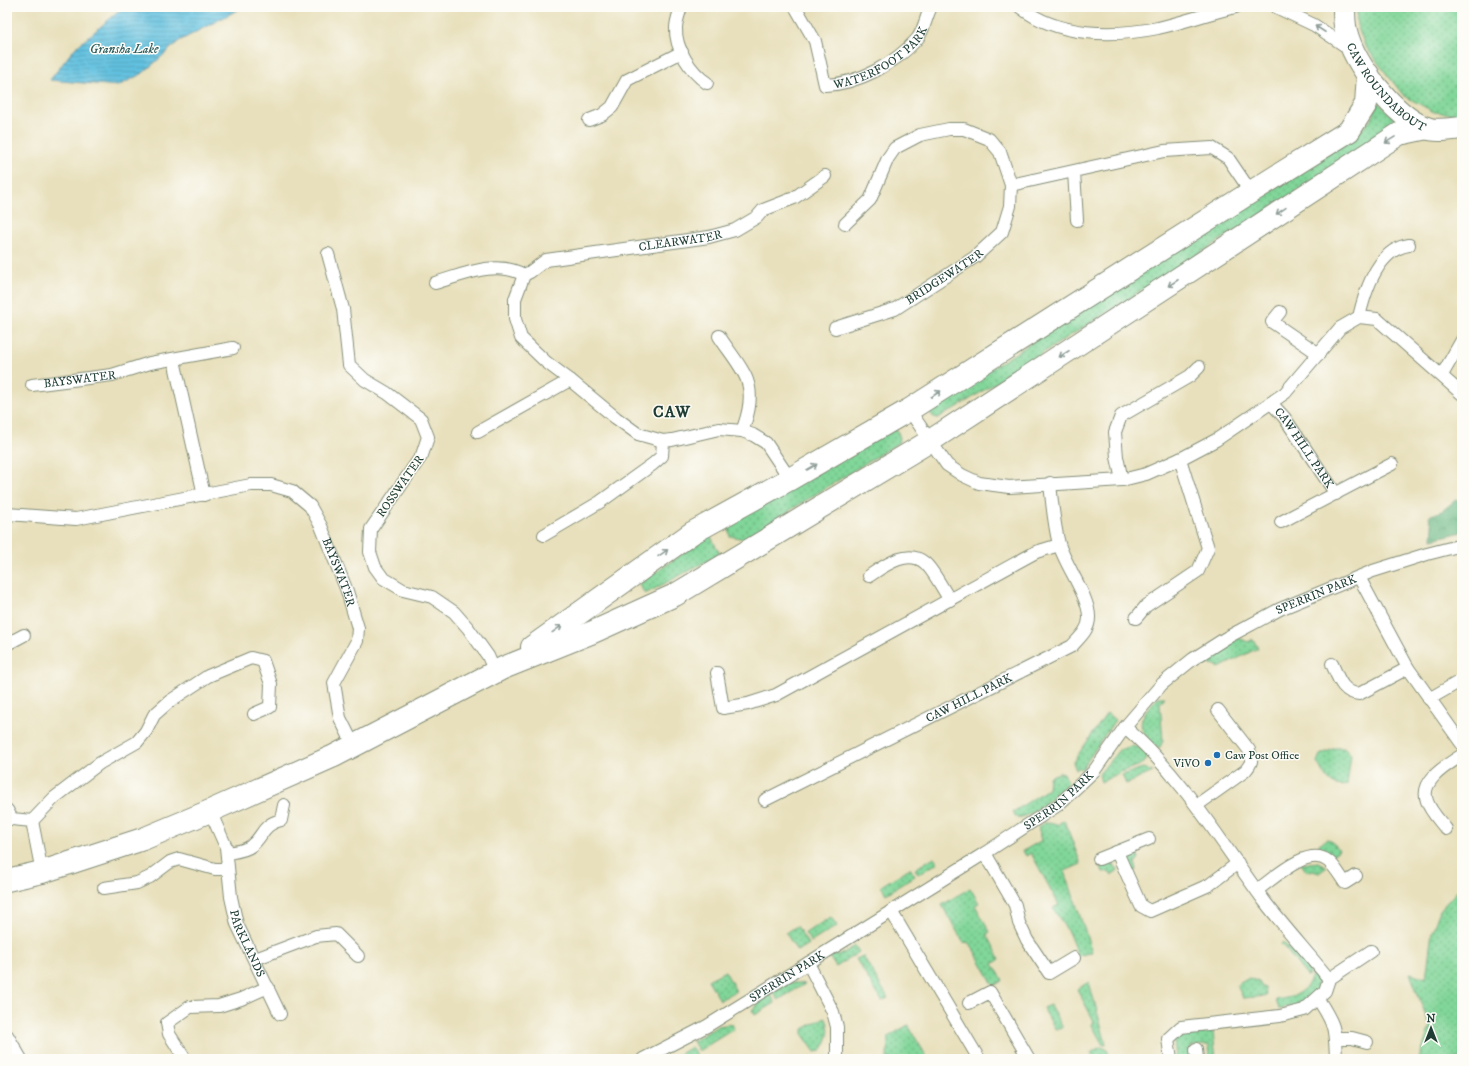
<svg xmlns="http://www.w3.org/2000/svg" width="1469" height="1066" font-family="'IM FELL DW Pica',serif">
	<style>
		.green { fill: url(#green-dots); stroke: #508a66 }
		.forest { fill: url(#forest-crowns); stroke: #447a5a }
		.water { fill: url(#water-rules); stroke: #407f8a }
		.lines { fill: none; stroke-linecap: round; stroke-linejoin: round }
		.street-casing { stroke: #848e78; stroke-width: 14 }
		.highway-casing { stroke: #848e78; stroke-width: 24 }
		.street { stroke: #fff; stroke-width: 12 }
		.highway { stroke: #fff; stroke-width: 22 }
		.oneway { stroke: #8f9e9a }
		.poi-dot { fill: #1f6fb2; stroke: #fdfcf7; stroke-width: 1.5 }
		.labels { text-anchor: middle; stroke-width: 3; stroke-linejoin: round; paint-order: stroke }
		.street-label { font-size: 12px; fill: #1f3d34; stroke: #fdfcf7 }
		.poi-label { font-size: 12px; fill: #1f3d34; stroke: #fdfcf7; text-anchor: start }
		.water-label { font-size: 13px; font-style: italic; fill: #305e5f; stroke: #fdfcf7 }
		.district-label { font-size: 16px; font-weight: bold; letter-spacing: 1px; fill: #1f3d34; stroke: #fdfcf7 }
	</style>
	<defs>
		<pattern id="green-dots" width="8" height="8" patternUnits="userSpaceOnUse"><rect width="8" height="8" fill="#81d699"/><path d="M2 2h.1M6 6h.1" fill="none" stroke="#69af7e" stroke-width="1.8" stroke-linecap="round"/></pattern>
		<pattern id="forest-crowns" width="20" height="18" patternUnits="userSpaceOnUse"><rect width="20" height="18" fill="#68b781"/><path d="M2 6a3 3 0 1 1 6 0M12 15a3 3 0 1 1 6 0" fill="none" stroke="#55966a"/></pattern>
		<pattern id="water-rules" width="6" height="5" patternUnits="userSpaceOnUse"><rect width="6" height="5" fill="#62c1e0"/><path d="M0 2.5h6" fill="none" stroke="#509eb6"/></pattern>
	</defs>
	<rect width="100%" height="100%" fill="#fdfcf7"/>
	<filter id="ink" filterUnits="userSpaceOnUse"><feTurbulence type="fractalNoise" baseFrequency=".025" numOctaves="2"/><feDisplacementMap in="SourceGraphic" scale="8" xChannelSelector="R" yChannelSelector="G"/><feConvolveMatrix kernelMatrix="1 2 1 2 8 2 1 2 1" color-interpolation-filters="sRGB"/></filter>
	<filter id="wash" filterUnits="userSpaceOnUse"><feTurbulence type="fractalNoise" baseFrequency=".012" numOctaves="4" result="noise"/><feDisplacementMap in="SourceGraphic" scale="16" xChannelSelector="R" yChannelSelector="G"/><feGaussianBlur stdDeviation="0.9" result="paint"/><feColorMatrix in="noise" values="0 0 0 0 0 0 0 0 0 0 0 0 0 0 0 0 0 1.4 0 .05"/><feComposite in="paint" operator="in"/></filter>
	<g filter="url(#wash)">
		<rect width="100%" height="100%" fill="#e8e0bc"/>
		<!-- green -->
		<g class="green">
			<path d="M1356,7H1462V113L1452,114L1434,112L1403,95L1365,46L1357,25Z"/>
			<path d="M1378,102L1393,117L1397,128L956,408L938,418C932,417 930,415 930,408L1359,133L1373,117Z"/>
			<path d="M894,429L897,430L900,438L898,443L744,539L730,536L728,525Z"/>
			<path d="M710,535L720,554L645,594L639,584Z"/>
			<path d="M1239,638L1248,642L1253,639L1258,648L1219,668C1214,662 1206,664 1200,667V662Z"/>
			<path d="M1158,697H1165L1160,703L1163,741L1159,749C1134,726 1137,721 1158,697Z"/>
			<path d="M1107,713L1115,720L1082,769L1079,768L1076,770L1073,762Z"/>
			<path d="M1132,746L1140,748L1147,755L1146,761L1138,766L1123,771L1101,782L1099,774L1119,750Z"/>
			<path d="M1335,748H1344L1351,755L1347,785C1330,789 1324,774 1317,762L1320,755Z"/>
			<path d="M1143,768L1153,772L1126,784L1122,775Z"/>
			<path d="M1059,773H1064L1068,783C1057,793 1031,818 1017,818L1013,812L1048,789L1049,777Z"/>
			<path d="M1064,820L1081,864L1065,871L1092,952L1078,956L1069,934L1053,908L1059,905L1031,853L1026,856L1023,851L1042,840L1038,827L1045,822L1057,825Z"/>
			<path d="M1327,839L1331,840L1339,850L1331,856L1321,852L1319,844Z"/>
			<path d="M1135,852L1137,853L1139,858L1135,863L1137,870L1132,873L1127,858L1130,854Z"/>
			<path d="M934,857L938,863L918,874L915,869Z"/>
			<path d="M1318,862L1327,867L1319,873L1314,870L1307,872L1301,864Z"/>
			<path d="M1109,863L1114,865L1118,869L1117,871L1111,875L1109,872L1103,873L1100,865Z"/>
			<path d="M910,868L915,876L886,894L881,886Z"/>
			<path d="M1462,886V1059H1419L1430,1027L1410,973L1426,978L1432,932L1440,910Z"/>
			<path d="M970,888L979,903L975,905L990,932L987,934L1000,959L993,964L1003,980L994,986L970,943L963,942L942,905Z"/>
			<path d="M831,917L837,926L811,942L805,933Z"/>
			<path d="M797,926L808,944L797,951L786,933Z"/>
			<path d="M1283,942L1310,970L1309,975L1307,976L1284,947L1281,944Z"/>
			<path d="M855,946L859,952L836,967L829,957L835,954L839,956Z"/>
			<path d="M863,956L888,998L882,1001L856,959Z"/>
			<path d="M725,971L736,991L720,1000L708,980Z"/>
			<path d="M1315,972L1318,977L1317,988L1318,991L1302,1004L1279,1009L1276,1000C1294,997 1307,994 1312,974Z"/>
			<path d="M1249,978L1259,982L1262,987L1265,988L1267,996L1243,998L1237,985Z"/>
			<path d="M789,982L805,984L778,1000L773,992Z"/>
			<path d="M1089,982L1106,1044L1103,1045L1092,1025L1094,1021L1077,989Z"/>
			<path d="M770,994L775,1003L755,1015L752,1010L763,998Z"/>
			<path d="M1050,1005L1063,1028L1056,1030L1043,1008Z"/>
			<path d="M825,1017C832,1030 828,1039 821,1051L815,1052L803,1035V1029Z"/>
			<path d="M731,1024L734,1029L700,1050H698L693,1041L718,1026Z"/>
			<path d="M908,1025L928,1059H887L888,1037Z"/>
			<path d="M1213,1032L1216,1059H1210L1209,1045L1191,1046L1192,1059H1176L1174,1041L1183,1035Z"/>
			<path d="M691,1047L700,1059H672L673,1058Z"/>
			<path d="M1100,1047L1107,1049L1110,1059H1094L1091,1053Z"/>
		</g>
		<!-- forest -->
		<path class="forest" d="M1457,499L1462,504V532L1432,539L1433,527L1429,516L1442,511Z"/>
		<!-- water -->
		<path class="water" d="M124,7H243L179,41L143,73L118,86L50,80L74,49Z"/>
	</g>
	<g filter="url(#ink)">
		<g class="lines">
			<!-- street casing -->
			<g class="street-casing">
				<g id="street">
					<path d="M681,7C679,14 676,21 676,28C675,49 691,72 707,83"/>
					<path d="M1020,7C1058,37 1113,37 1158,28C1184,22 1209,13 1236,7"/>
					<path d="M1276,7L1314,25L1350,49"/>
					<path id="s1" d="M796,8L815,41L825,85C858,84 895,64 917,39C924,31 926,16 931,7"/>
					<path d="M589,120L602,115L612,107L627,80L682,52"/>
					<path d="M1074,172L1077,220"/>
					<path d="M1011,185L1164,151L1212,148L1228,158L1251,192"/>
					<path d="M328,254L343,309L349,365L365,380L387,393L421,419L428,437L422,455L371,529L370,552L375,567L383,578L403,590L432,597L454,612L468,628L488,656L495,672"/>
					<path d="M435,283C463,275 496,259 524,275"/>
					<path d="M1280,312L1272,322L1319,354"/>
					<path d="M1359,317C1365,291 1378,249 1409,245"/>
					<path id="s2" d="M835,328L895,309L975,257L1002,232L1010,206L1011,185L1000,152L989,139L964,129H949L920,135L895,148L888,158L870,200L845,224"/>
					<path d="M719,336C727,349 742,366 747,380C753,396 748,416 742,431"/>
					<path d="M174,360L204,495"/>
					<path d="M1442,375L1462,340"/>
					<path id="s3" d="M32,385L112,375L150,363L233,348"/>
					<path id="s4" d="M1271,403L1284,417L1336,494"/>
					<path d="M909,410L947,465L962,475L979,483L1009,487L1122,480L1146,474L1180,459L1216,440L1285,393L1340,328L1359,317L1377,319L1462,394"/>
					<path d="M478,432L570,380"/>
					<path id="s5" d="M790,479L766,443L753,435L742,431L719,429L672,440L663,441L638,434L616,418L570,380L546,362L521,338L515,319V299L524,275L530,272L546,260L709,237L735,230L757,217L763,210L794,198L825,176"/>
					<path d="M1122,480L1117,457L1115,432L1121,416L1190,376L1199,367"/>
					<path id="s6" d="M7,514L76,519L251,485H271L292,491L310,506L321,526L347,591L358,628L357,641L334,683L340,718L354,746"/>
					<path d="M1281,522L1392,464"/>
					<path d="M544,535L600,502L653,464L662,456L663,441"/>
					<path d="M869,576C884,566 908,548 925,563C934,571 943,590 950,600"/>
					<path d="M1359,577L1408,668L1462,744"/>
					<path d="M1136,618L1146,606L1198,571L1208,548L1180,459"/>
					<path d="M7,644L24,635"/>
					<path d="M1332,664C1338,677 1342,693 1359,694L1408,668"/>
					<path d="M717,673L723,708L748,704L776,695L1036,552L1059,545"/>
					<path d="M1429,699L1462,680"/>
					<path d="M1125,727C1182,776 1220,841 1265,902C1285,928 1308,953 1329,979"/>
					<path id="s7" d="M765,800L1072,646C1079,638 1089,630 1089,618C1090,598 1065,565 1059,544C1054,525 1052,504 1050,483"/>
					<path d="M1197,805L1245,771C1252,763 1253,759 1249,750L1218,710"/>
					<path d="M7,810L12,819L32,821L42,872"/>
					<path id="s8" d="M210,811L226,847L231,897L237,924L280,1014"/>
					<path d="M32,821L54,798L100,763L137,742L146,731L154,715L170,701L208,676L251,658L263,661L271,684L270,707L254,714"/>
					<path d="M1446,829C1440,821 1430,811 1427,801C1419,780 1449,764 1462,755"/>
					<path d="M1117,852L1141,906L1150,911L1209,885L1238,863"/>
					<path d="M227,853C234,852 245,851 251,846C265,835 260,826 281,820L284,805"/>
					<path d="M985,853L1015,905L1019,923L1027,940L1049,973L1074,958"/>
					<path d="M1099,859L1149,839"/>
					<path d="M104,888L137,883L150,877L170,862L179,859L215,869H227"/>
					<path d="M1257,890C1273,879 1308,845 1328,861C1335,866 1340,876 1345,883L1356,876"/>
					<path d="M891,911L979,1059"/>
					<path d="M255,959L316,936L336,934L358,956"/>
					<path d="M808,963L833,1012L837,1027V1059"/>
					<path d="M1318,999C1335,1025 1335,1028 1336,1059"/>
					<path d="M969,1003L990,992L1029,1059"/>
					<path d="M7,1035L21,1059"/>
					<path d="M1336,1038H1352L1367,1042"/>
					<path d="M1196,1049L1197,1059"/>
					<path d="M185,1059L169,1034L167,1023L190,1007L219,1006L241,999L268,987"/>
					<path id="s9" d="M643,1059L707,1026L773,985L985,853L1058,805L1094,771L1125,727L1162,684L1193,659L1226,638L1280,609L1373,571L1427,554L1462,545"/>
					<path d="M1171,1059L1168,1039L1181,1027L1280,1016L1304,1010L1325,991L1329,979L1371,951"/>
				</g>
			</g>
			<!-- highway casing -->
			<g class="highway-casing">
				<g id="highway">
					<path id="s10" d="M1344,7C1344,15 1344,24 1346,31C1354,64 1394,116 1426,128C1436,132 1451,129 1462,128"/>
					<path d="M532,647L692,533L790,479L909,410L1251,192L1349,131L1366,104L1368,74"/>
					<path d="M7,880L42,872L143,839L210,811L334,756L503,668L593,632L675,595L930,441L1399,134L1427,128"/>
				</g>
			</g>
			<!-- street -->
			<use href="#street" class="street"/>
			<!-- highway -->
			<use href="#highway" class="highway"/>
		</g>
		<!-- one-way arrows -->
		<defs><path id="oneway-shaft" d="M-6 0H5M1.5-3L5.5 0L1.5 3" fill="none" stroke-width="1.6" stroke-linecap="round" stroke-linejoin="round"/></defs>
		<g class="oneway">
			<use href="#oneway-shaft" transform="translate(1320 29) rotate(-147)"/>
			<use href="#oneway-shaft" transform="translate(1390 140) rotate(148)"/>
			<use href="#oneway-shaft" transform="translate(1281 211) rotate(146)"/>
			<use href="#oneway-shaft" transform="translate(1173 283) rotate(147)"/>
			<use href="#oneway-shaft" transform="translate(1064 354) rotate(147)"/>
			<use href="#oneway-shaft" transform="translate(936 394) rotate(-33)"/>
			<use href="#oneway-shaft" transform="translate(812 467) rotate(-30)"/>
			<use href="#oneway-shaft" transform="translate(663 553) rotate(-35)"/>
			<use href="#oneway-shaft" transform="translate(557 629) rotate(-36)"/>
		</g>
	</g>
	<!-- markers -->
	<g class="poi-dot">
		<circle cx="1217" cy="755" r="4"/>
		<circle cx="1208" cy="763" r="4"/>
	</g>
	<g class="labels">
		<!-- street labels -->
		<g class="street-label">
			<text dy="4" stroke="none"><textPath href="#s1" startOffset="147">WATERFOOT PARK</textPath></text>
			<text dy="4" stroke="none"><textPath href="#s10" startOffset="95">CAW ROUNDABOUT</textPath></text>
			<text dy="4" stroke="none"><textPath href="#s5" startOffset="556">CLEARWATER</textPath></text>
			<text dy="4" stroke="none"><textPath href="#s2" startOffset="122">BRIDGEWATER</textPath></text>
			<text dy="4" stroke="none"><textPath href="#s3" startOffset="48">BAYSWATER</textPath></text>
			<text dy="4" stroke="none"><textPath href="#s4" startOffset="56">CAW HILL PARK</textPath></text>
			<text transform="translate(400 486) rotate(-55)" y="4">ROSSWATER</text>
			<text dy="4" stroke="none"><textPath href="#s6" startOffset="385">BAYSWATER</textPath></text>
			<text dy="4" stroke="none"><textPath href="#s9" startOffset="826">SPERRIN PARK</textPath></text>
			<text dy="4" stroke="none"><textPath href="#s7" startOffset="228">CAW HILL PARK</textPath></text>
			<text dy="4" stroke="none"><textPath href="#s9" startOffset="490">SPERRIN PARK</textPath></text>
			<text dy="4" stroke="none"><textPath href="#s8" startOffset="139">PARKLANDS</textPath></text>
			<text dy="4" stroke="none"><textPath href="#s9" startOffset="166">SPERRIN PARK</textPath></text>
		</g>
		<!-- poi labels -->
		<g class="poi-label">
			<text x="1225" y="759">Caw Post Office</text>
			<text x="1200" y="767" text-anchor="end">ViVO</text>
		</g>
		<!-- water labels -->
		<g class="water-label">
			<text x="124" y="53">Gransha Lake</text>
		</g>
		<!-- district labels -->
		<g class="district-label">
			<text x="672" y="417">CAW</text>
		</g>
	</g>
	<!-- margin -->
	<rect width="1469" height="1066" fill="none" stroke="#fdfcf7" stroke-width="24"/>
	<!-- north arrow -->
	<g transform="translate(1431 1028)" stroke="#fdfcf7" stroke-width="3" paint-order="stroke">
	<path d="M0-3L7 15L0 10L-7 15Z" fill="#1f3d34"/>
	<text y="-6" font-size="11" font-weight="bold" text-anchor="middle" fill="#1f3d34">N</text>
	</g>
</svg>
